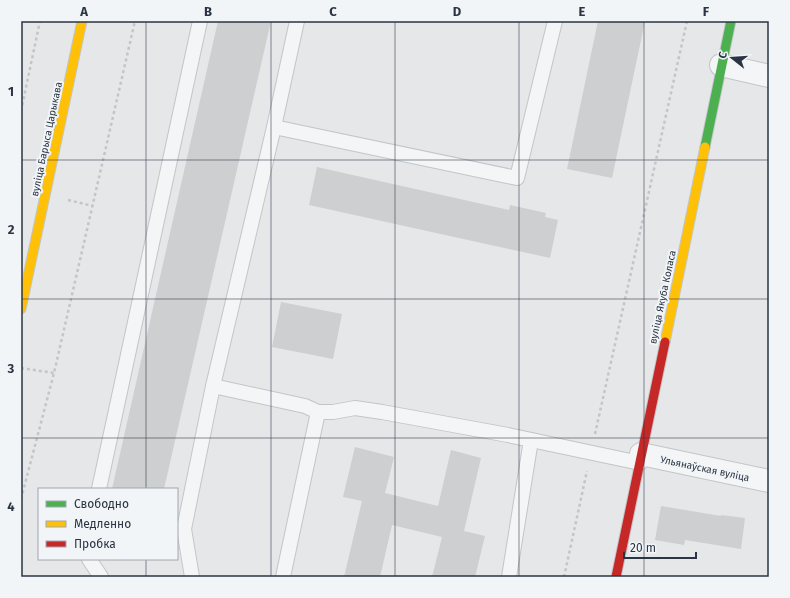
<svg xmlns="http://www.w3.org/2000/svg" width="790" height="598" font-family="'Fira Sans',sans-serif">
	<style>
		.building { fill: #cdcfd1 }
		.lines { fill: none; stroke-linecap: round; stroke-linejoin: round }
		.lane-casing { stroke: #c3c5c7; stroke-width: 16 }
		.street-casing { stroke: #c3c5c7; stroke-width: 24 }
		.fast-casing { stroke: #c3c5c7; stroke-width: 11 }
		.slow-casing { stroke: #c3c5c7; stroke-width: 11 }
		.jam-casing { stroke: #c3c5c7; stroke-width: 11 }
		.path { stroke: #c3c5c9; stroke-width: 2.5; stroke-dasharray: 3 3; stroke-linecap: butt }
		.lane { stroke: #f3f5f6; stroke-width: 14 }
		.street { stroke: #f3f5f6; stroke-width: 22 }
		.fast { stroke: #4caf50; stroke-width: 9 }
		.slow { stroke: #ffc107; stroke-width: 9 }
		.jam { stroke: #c62828; stroke-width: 9 }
		.grid { fill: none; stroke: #2a3443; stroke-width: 1; stroke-opacity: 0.55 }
		.labels { text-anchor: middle; stroke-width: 4; stroke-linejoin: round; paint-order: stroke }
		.street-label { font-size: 10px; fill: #2a3443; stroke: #f2f5f8 }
		.neatline { fill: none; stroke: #2a3443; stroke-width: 1.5 }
		.grid-label { font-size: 13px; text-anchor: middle; font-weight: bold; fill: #2a3443 }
	</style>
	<rect width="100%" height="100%" fill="#e5e7e9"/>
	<!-- building -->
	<g class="building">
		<path d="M218,21H271L164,489H112Z"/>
		<path d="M598,21H645L612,178L567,169Z"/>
		<path d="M317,167L509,210L510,205L546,213L545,217L558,220L550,258L309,205Z"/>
		<path d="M281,302L342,314L333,359L272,347Z"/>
		<path d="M355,447L394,457L385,493L438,506L451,450L481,458L464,531L485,536L475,577H432L442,537L392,525L380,577H344L362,501L343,497Z"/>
		<path d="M661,506L721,516V515L745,518L741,549L685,540L684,545L655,540Z"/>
	</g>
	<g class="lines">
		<!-- lane casing -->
		<g class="lane-casing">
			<g id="lane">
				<path d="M274,127L517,178L555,21"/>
				<path d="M213,386L305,406L318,412L283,577"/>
				<path d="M318,412H333L355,408L382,412L508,435L640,463"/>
				<path d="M99,489L200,21"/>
				<path d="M89,559L101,577"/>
				<path d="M192,577L184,529L213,386L274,127L297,21"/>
				<path d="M509,577L531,440"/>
			</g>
		</g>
		<!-- street casing -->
		<g class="street-casing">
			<g id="street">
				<path d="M721,65L769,76"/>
				<path d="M641,454L769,481"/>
			</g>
		</g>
		<!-- fast casing -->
		<g class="fast-casing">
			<path id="fast" d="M705,147L731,21"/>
		</g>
		<!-- slow casing -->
		<g class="slow-casing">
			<g id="slow">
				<path d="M21,309L82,21"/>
				<path d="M665,342L705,147"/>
			</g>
		</g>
		<!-- jam casing -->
		<g class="jam-casing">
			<path id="jam" d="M616,577L665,342"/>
		</g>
		<!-- path -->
		<g class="path">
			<path d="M21,111L40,21"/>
			<path d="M68,200L93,206"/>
			<path d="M21,368L54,373"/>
			<path d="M595,434L687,21"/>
			<path d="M21,499L54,373L135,21"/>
			<path d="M564,577L587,471"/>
		</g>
		<!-- lane -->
		<use href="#lane" class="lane"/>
		<!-- street -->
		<use href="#street" class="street"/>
		<!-- fast -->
		<use href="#fast" class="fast"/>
		<!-- slow -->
		<use href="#slow" class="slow"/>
		<!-- jam -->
		<use href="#jam" class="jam"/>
	</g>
	<!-- grid -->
	<path class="grid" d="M146,21V489M271,21V577M395,21V577M519,21V577M644,21V577M21,160H769M21,299H769M21,438H769M146,559V577"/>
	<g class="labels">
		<!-- street labels -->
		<g class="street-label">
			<text transform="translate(46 139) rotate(-78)" y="4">вуліца Барыса Царыкава</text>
			<text transform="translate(662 297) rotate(-78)" y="4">вуліца Якуба Коласа</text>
			<text transform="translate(705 468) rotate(12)" y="4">Ульянаўская вуліца</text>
		</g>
	</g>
	<!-- border -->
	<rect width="790" height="598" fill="none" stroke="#f2f5f8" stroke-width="44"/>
	<!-- legend -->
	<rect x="38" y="488" width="140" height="72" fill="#f2f5f8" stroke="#a2a8b0"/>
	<rect x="46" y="501" width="20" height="6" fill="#4caf50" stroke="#a2a8b0"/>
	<text x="74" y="508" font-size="12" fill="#2a3443">Свободно</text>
	<rect x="46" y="521" width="20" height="6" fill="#ffc107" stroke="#a2a8b0"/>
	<text x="74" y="528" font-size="12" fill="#2a3443">Медленно</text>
	<rect x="46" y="541" width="20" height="6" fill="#c62828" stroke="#a2a8b0"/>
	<text x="74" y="548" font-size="12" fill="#2a3443">Пробка</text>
	<!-- north arrow -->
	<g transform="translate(732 58) rotate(287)" stroke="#f2f5f8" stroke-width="3" paint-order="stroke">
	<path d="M0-3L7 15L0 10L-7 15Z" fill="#2a3443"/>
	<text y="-6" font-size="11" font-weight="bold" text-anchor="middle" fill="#2a3443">С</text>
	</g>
	<!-- scale -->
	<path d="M624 552v6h72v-6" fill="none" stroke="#2a3443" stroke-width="2"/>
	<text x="630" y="552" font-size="12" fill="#2a3443" stroke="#f2f5f8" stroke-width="3" paint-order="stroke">20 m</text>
	<rect x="22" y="22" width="746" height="554" class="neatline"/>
	<g class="grid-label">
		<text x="84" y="16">A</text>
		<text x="208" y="16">B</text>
		<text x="333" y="16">C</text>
		<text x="457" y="16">D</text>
		<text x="582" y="16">E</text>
		<text x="706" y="16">F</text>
		<text x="11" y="96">1</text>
		<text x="11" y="234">2</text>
		<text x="11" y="373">3</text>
		<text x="11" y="511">4</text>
	</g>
</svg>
